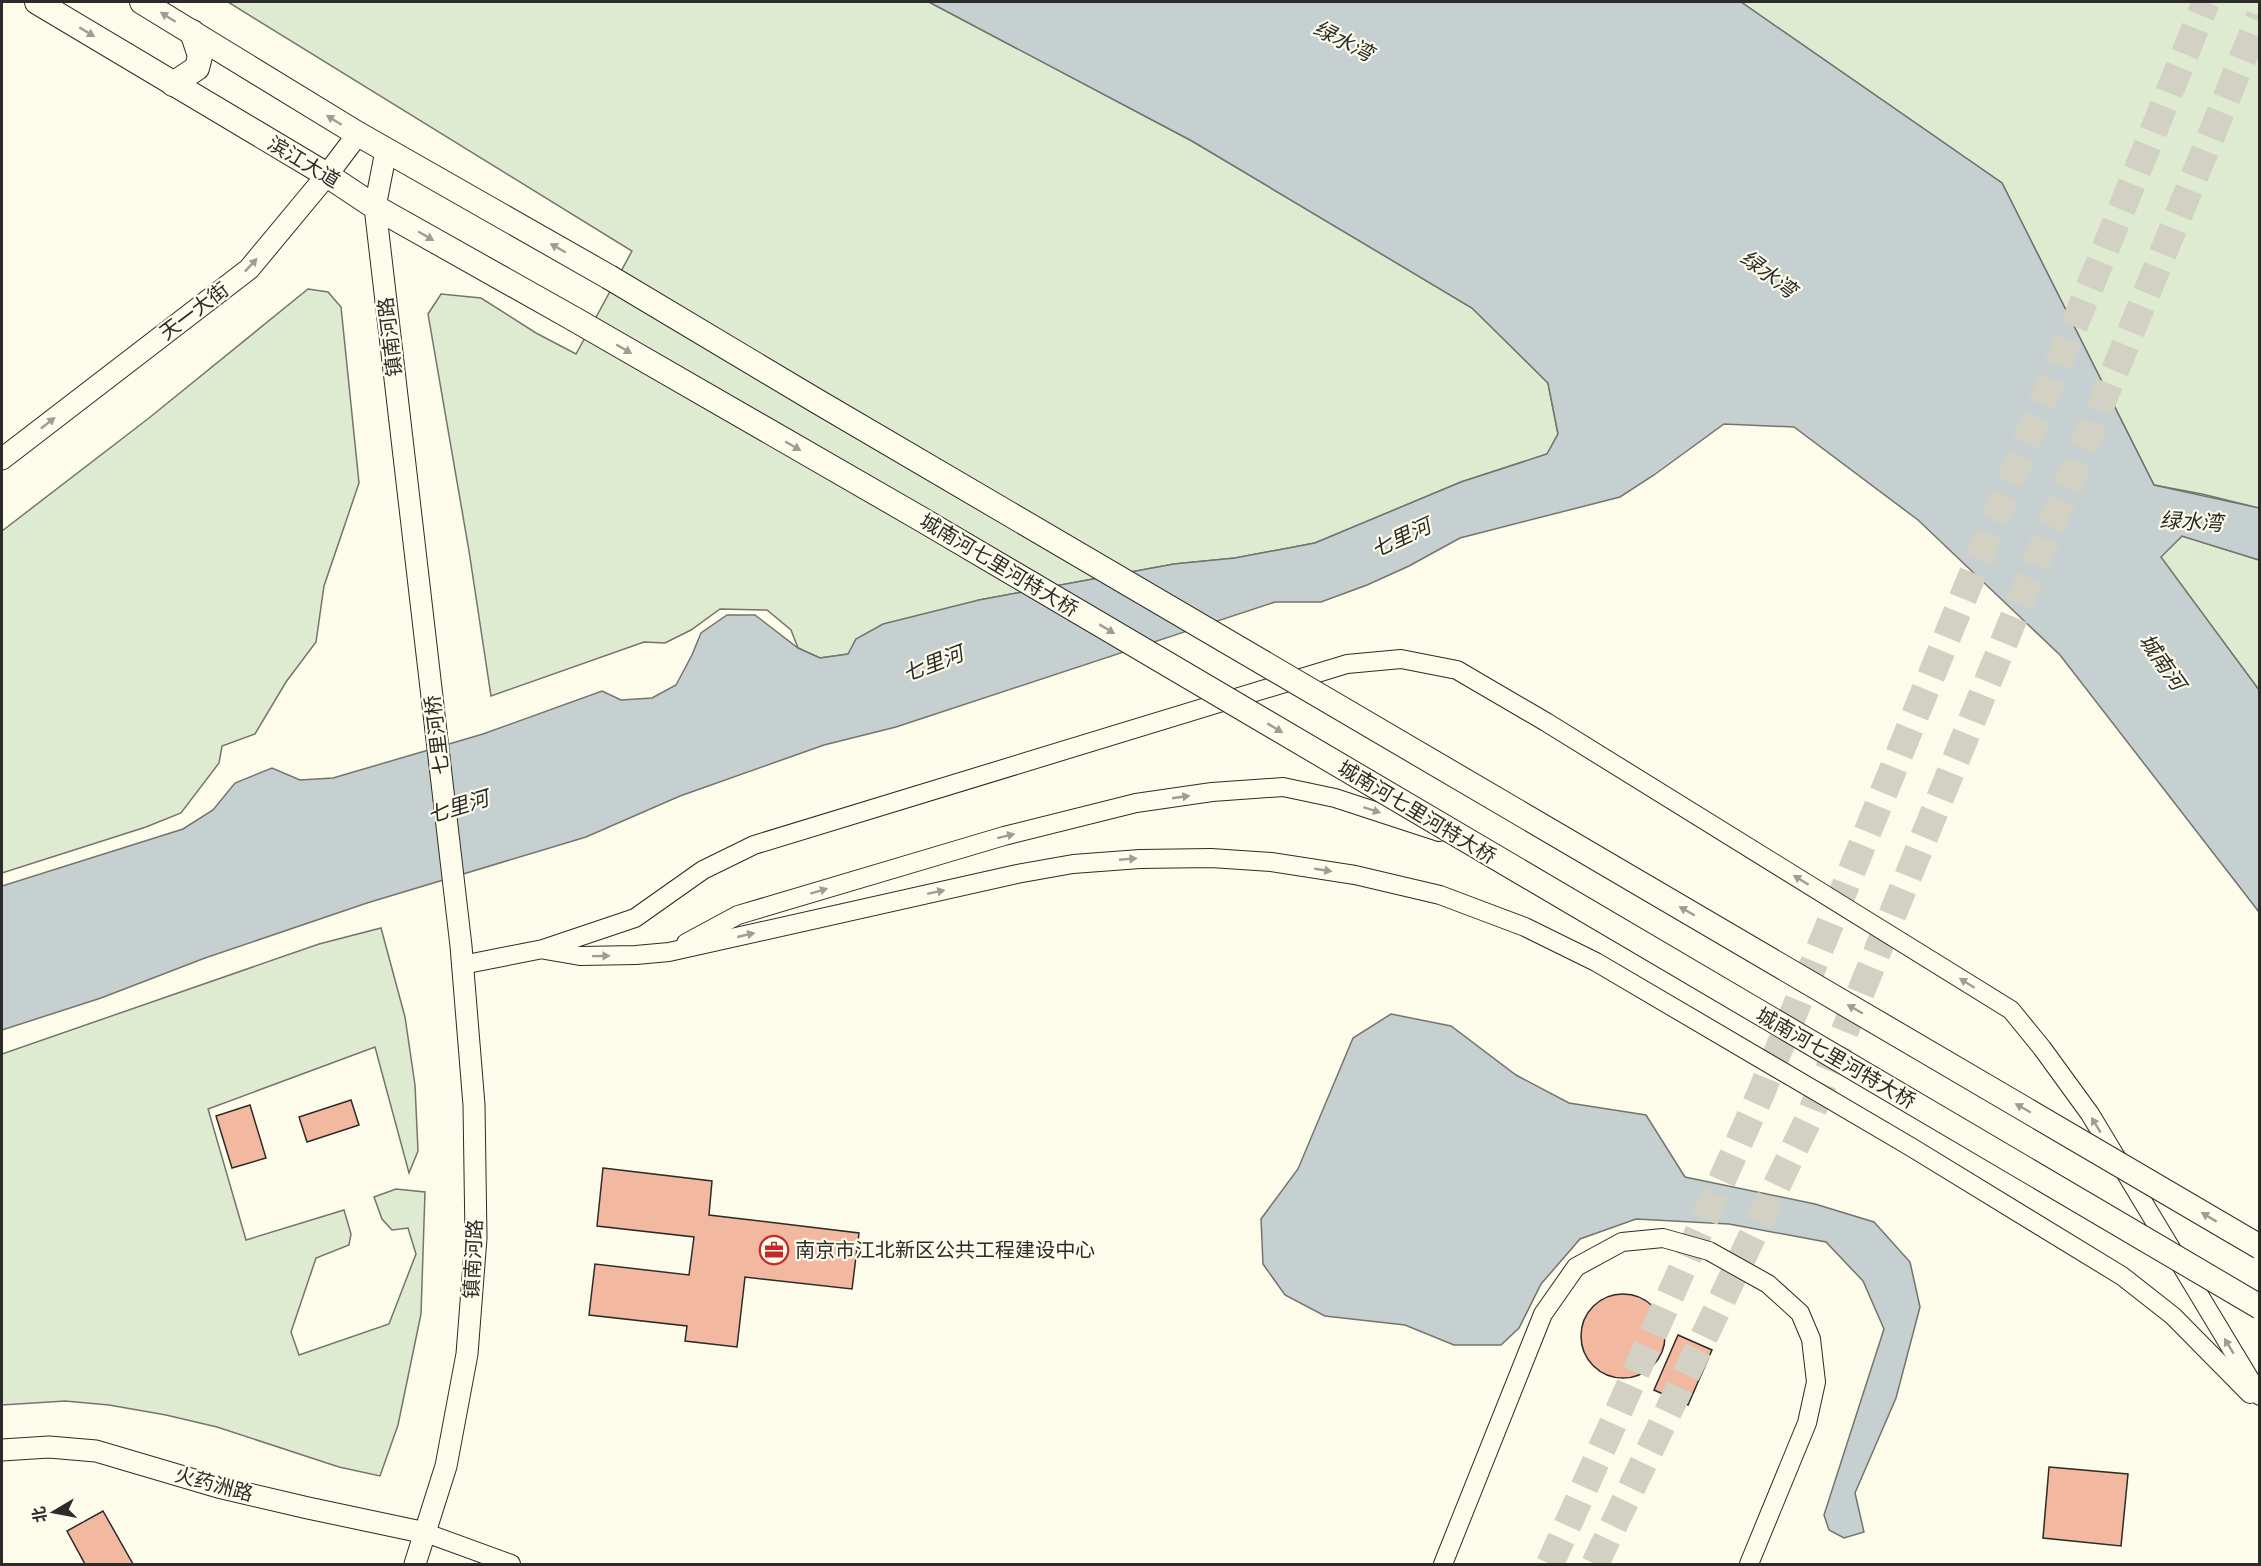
<svg xmlns="http://www.w3.org/2000/svg" width="2261" height="1566" font-family="'Noto Sans','Noto Sans SC',sans-serif">
	<style>
		.green { fill: #deebd1; stroke: #74746e; stroke-width: 1.5 }
		.water { fill: #c7d0d0; stroke: #74746e; stroke-width: 1.5 }
		.building { fill: #f2b8a0; stroke: #2b2b2b; stroke-width: 1.5 }
		.lines { fill: none; stroke-linecap: round; stroke-linejoin: round }
		.trunk-tunnel { stroke: #d3d1c4; stroke-width: 28; stroke-dasharray: 28 14; stroke-linecap: butt }
		.minor-casing { stroke: #2b2b2b; stroke-width: 20 }
		.tertiary-casing { stroke: #2b2b2b; stroke-width: 23 }
		.secondary-casing { stroke: #2b2b2b; stroke-width: 26 }
		.minor { stroke: #fdfbea; stroke-width: 18 }
		.tertiary { stroke: #fdfbea; stroke-width: 21 }
		.secondary { stroke: #fdfbea; stroke-width: 24 }
		.secondary-bridge-casing { stroke: #2b2b2b; stroke-width: 26; stroke-linecap: butt }
		.secondary-bridge { stroke: #fdfbea; stroke-width: 24 }
		.oneway { fill: #9e9d94 }
		.labels { text-anchor: middle; stroke-width: 4.5; stroke-linejoin: round; paint-order: stroke }
		.street-label { font-size: 20px; fill: #2b2b2b; stroke: #fdfbea }
		.poi-label { font-size: 20px; fill: #2b2b2b; stroke: #fdfbea; text-anchor: start }
		.water-label { font-size: 21px; font-style: italic; fill: #2b2b2b; stroke: #fdfbea }
	</style>
	<rect width="100%" height="100%" fill="#fdfbea"/>
	<!-- green -->
	<g class="green">
		<path d="M228,2H929L1192,141L1472,308L1548,383L1558,434L1547,454L1461,482L1315,543L1235,558L1174,564L979,600L856,639L849,654L820,658L798,648L791,630L767,610L720,609L691,630L665,643L644,642L491,696L469,551L428,314L441,294L481,298L536,333L576,354L632,251Z"/>
		<path d="M1741,2H2259V508L2202,494L2154,485L2002,183Z"/>
		<path d="M308,289L328,292L341,307L359,483L324,586L316,642L286,682L255,734L222,746L219,763L181,813L146,827L2,873V531L149,418Z"/>
		<path d="M2182,536L2259,560V690L2160,557Z"/>
		<path d="M381,928L405,1017L415,1085L418,1151L409,1173L375,1047L208,1109L246,1240L344,1210L351,1234L349,1245L316,1258L291,1332L299,1355L389,1324L416,1254L408,1228L392,1230L382,1219L374,1197L396,1189L425,1192L421,1314L398,1425L380,1476L339,1467L217,1427L166,1415L109,1405L65,1401L2,1405V1054L319,944Z"/>
	</g>
	<!-- water -->
	<g class="water">
		<path d="M929,2H1741L2002,183L2154,485L2259,508V560L2182,536L2161,557L2259,690V912L2060,655L1918,520L1794,427L1724,424L1654,475L1620,497L1460,538L1409,566L1367,585L1321,602H1275L896,727L824,745L680,796L586,837L367,903L205,958L101,998L2,1030V886L183,829L213,810L235,783L272,768L300,780L333,778L483,734L602,691L621,700L652,698L676,685L692,655L701,633L727,615H755L798,648L820,658L848,654L856,639L883,624L979,600L1174,564L1235,558L1315,543L1461,482L1547,454L1558,434L1548,383L1472,308L1192,141Z"/>
		<path d="M1391,1014L1451,1026L1516,1075L1569,1103L1646,1115L1685,1177L1815,1204L1874,1222L1910,1262L1920,1307L1896,1398L1855,1493L1864,1532L1844,1538L1829,1530L1824,1515L1884,1329L1863,1281L1826,1242L1729,1224L1636,1219L1580,1239L1541,1284L1519,1328L1501,1345H1454L1405,1325L1325,1316L1285,1295L1263,1264L1261,1219L1298,1169L1353,1038Z"/>
	</g>
	<!-- building -->
	<g class="building">
		<path d="M351,1100L359,1125L307,1142L299,1117Z"/>
		<path d="M250,1105L266,1158L232,1168L216,1116Z"/>
		<path d="M603,1168L712,1181L709,1215L859,1233L852,1289L745,1277L737,1347L685,1341L687,1326L589,1315L595,1264L689,1275L694,1237L597,1226Z"/>
		<circle cx="1623" cy="1336" r="42"/>
		<path d="M1678,1335L1712,1350L1688,1405L1654,1390Z"/>
		<path d="M2049,1467L2128,1474L2121,1546L2043,1538Z"/>
		<path d="M103,1511L133,1564H85L67,1531Z"/>
	</g>
	<g class="lines">
		<!-- trunk-tunnel -->
		<g class="trunk-tunnel">
			<path d="M1550,1564L1761,1093L2206,2"/>
			<path d="M1595,1564L1810,1116L2260,16"/>
		</g>
		<!-- minor casing -->
		<g class="minor-casing">
			<g id="minor">
				<path d="M686,943L738,915L1004,836L1136,803L1212,792L1283,787L1335,798L1439,832"/>
				<path d="M545,950L580,956L636,955L669,952L1017,874L1073,864L1140,859L1211,858L1271,862L1355,875L1440,895L1525,927L1596,962L1911,1147L2122,1276L2173,1316L2250,1394"/>
				<path d="M462,965L543,949L635,918L703,870L754,845L1347,664L1401,659L1457,670L1546,722L2011,1010L2042,1048L2090,1114L2260,1396"/>
				<path d="M426,1533L511,1564"/>
				<path d="M1443,1564L1543,1314L1576,1267L1622,1242L1663,1238L1709,1251L1768,1284L1800,1313L1811,1339L1816,1382L1807,1423L1749,1564"/>
			</g>
		</g>
		<!-- tertiary casing -->
		<g class="tertiary-casing">
			<g id="tertiary">
				<path d="M386,151L375,207L461,946L474,1105L476,1238L467,1354L446,1466L415,1564"/>
				<path d="M2,459L249,269L327,175L358,134"/>
				<path d="M2,1450L49,1447L96,1451L218,1487L308,1508L426,1533"/>
			</g>
		</g>
		<!-- secondary casing -->
		<g class="secondary-casing">
			<g id="secondary">
				<path d="M37,2L327,175L375,207L574,319"/>
				<path d="M142,2L358,134L609,277"/>
				<path d="M173,84L197,68L200,56L192,32"/>
			</g>
		</g>
		<!-- minor -->
		<use href="#minor" class="minor"/>
		<!-- tertiary -->
		<use href="#tertiary" class="tertiary"/>
		<!-- secondary -->
		<use href="#secondary" class="secondary"/>
		<!-- secondary-bridge casing -->
		<g class="secondary-bridge-casing">
			<g id="secondary-bridge">
				<path d="M609,277L815,400L2260,1247"/>
				<path d="M574,319L921,519L2260,1307"/>
			</g>
		</g>
		<!-- secondary-bridge -->
		<use href="#secondary-bridge" class="secondary-bridge"/>
	</g>
	<!-- one-way arrows -->
	<defs><path id="oneway-solid" d="M-6-.8H1V-3.2L6.5 0L1 3.2V.8H-6Z" transform="scale(1.5)"/></defs>
	<g class="oneway">
		<use href="#oneway-solid" transform="translate(168 17) rotate(-148)"/>
		<use href="#oneway-solid" transform="translate(87 32) rotate(31)"/>
		<use href="#oneway-solid" transform="translate(334 120) rotate(-148)"/>
		<use href="#oneway-solid" transform="translate(426 236) rotate(30)"/>
		<use href="#oneway-solid" transform="translate(558 248) rotate(-150)"/>
		<use href="#oneway-solid" transform="translate(251 265) rotate(-47)"/>
		<use href="#oneway-solid" transform="translate(624 349) rotate(30)"/>
		<use href="#oneway-solid" transform="translate(48 423) rotate(-38)"/>
		<use href="#oneway-solid" transform="translate(793 446) rotate(30)"/>
		<use href="#oneway-solid" transform="translate(1107 629) rotate(31)"/>
		<use href="#oneway-solid" transform="translate(1275 728) rotate(31)"/>
		<use href="#oneway-solid" transform="translate(1181 797) rotate(-8)"/>
		<use href="#oneway-solid" transform="translate(1372 810) rotate(18)"/>
		<use href="#oneway-solid" transform="translate(1006 836) rotate(-14)"/>
		<use href="#oneway-solid" transform="translate(1128 859) rotate(-5)"/>
		<use href="#oneway-solid" transform="translate(1323 870) rotate(9)"/>
		<use href="#oneway-solid" transform="translate(1801 880) rotate(-148)"/>
		<use href="#oneway-solid" transform="translate(819 891) rotate(-17)"/>
		<use href="#oneway-solid" transform="translate(936 892) rotate(-12)"/>
		<use href="#oneway-solid" transform="translate(1687 911) rotate(-150)"/>
		<use href="#oneway-solid" transform="translate(746 935) rotate(-13)"/>
		<use href="#oneway-solid" transform="translate(601 956) rotate(-1)"/>
		<use href="#oneway-solid" transform="translate(1967 983) rotate(-148)"/>
		<use href="#oneway-solid" transform="translate(1855 1009) rotate(-150)"/>
		<use href="#oneway-solid" transform="translate(2023 1108) rotate(-150)"/>
		<use href="#oneway-solid" transform="translate(2096 1125) rotate(-121)"/>
		<use href="#oneway-solid" transform="translate(2209 1217) rotate(-149)"/>
		<use href="#oneway-solid" transform="translate(2229 1346) rotate(-121)"/>
	</g>
	<!-- icons -->
	<defs>
		<g id="office-ring" transform="scale(1.5)"><circle r="9.5" fill="#fdfbea" stroke="#c62828" stroke-width="1.5"/><path d="M-6-3h4V-5.5h4V-3h4V5H-6ZM-1-4.5V-3h2v-1.5ZM-6 0V1H6V0Z" fill="#c62828"/></g>
	</defs>
	<g fill-rule="evenodd">
		<use href="#office-ring" x="774" y="1250"/>
	</g>
	<g class="labels">
		<!-- street labels -->
		<g class="street-label">
			<text transform="translate(304 162) rotate(31)" y="7">滨江大道</text>
			<text transform="translate(194 311) rotate(-37)" y="7">天一大街</text>
			<text transform="translate(390 337) rotate(-97)" y="7">镇南河路</text>
			<text transform="translate(999 565) rotate(31)" y="7">城南河七里河特大桥</text>
			<text transform="translate(437 735) rotate(-97)" y="7">七里河桥</text>
			<text transform="translate(1417 812) rotate(31)" y="7">城南河七里河特大桥</text>
			<text transform="translate(1836 1058) rotate(30)" y="7">城南河七里河特大桥</text>
			<text transform="translate(473 1259) rotate(-87)" y="7">镇南河路</text>
			<text transform="translate(214 1484) rotate(15)" y="7">火药洲路</text>
		</g>
		<!-- poi labels -->
		<g class="poi-label">
			<text x="795" y="1257">南京市江北新区公共工程建设中心</text>
		</g>
		<!-- water labels -->
		<g class="water-label">
			<text transform="translate(1343 41) rotate(27)" y="7">绿水湾</text>
			<text transform="translate(1768 274) rotate(37)" y="7">绿水湾</text>
			<text transform="translate(2191 522) rotate(3)" y="7">绿水湾</text>
			<text transform="translate(1401 538) rotate(-25)" y="7">七里河</text>
			<text transform="translate(2162 662) rotate(55)" y="7">城南河</text>
			<text transform="translate(933 664) rotate(-21)" y="7">七里河</text>
			<text transform="translate(458 807) rotate(-17)" y="7">七里河</text>
		</g>
	</g>
	<!-- border -->
	<rect width="2261" height="1566" fill="none" stroke="#2b2b2b" stroke-width="6"/>
	<!-- north arrow -->
	<g transform="translate(54 1512) rotate(260)" stroke="#fdfbea" stroke-width="4.5" paint-order="stroke">
	<path d="M0-4.5L10 22L0 15L-10 22Z" fill="#2b2b2b"/>
	<text y="-9" font-size="16" font-weight="bold" text-anchor="middle" fill="#2b2b2b">北</text>
	</g>
</svg>
